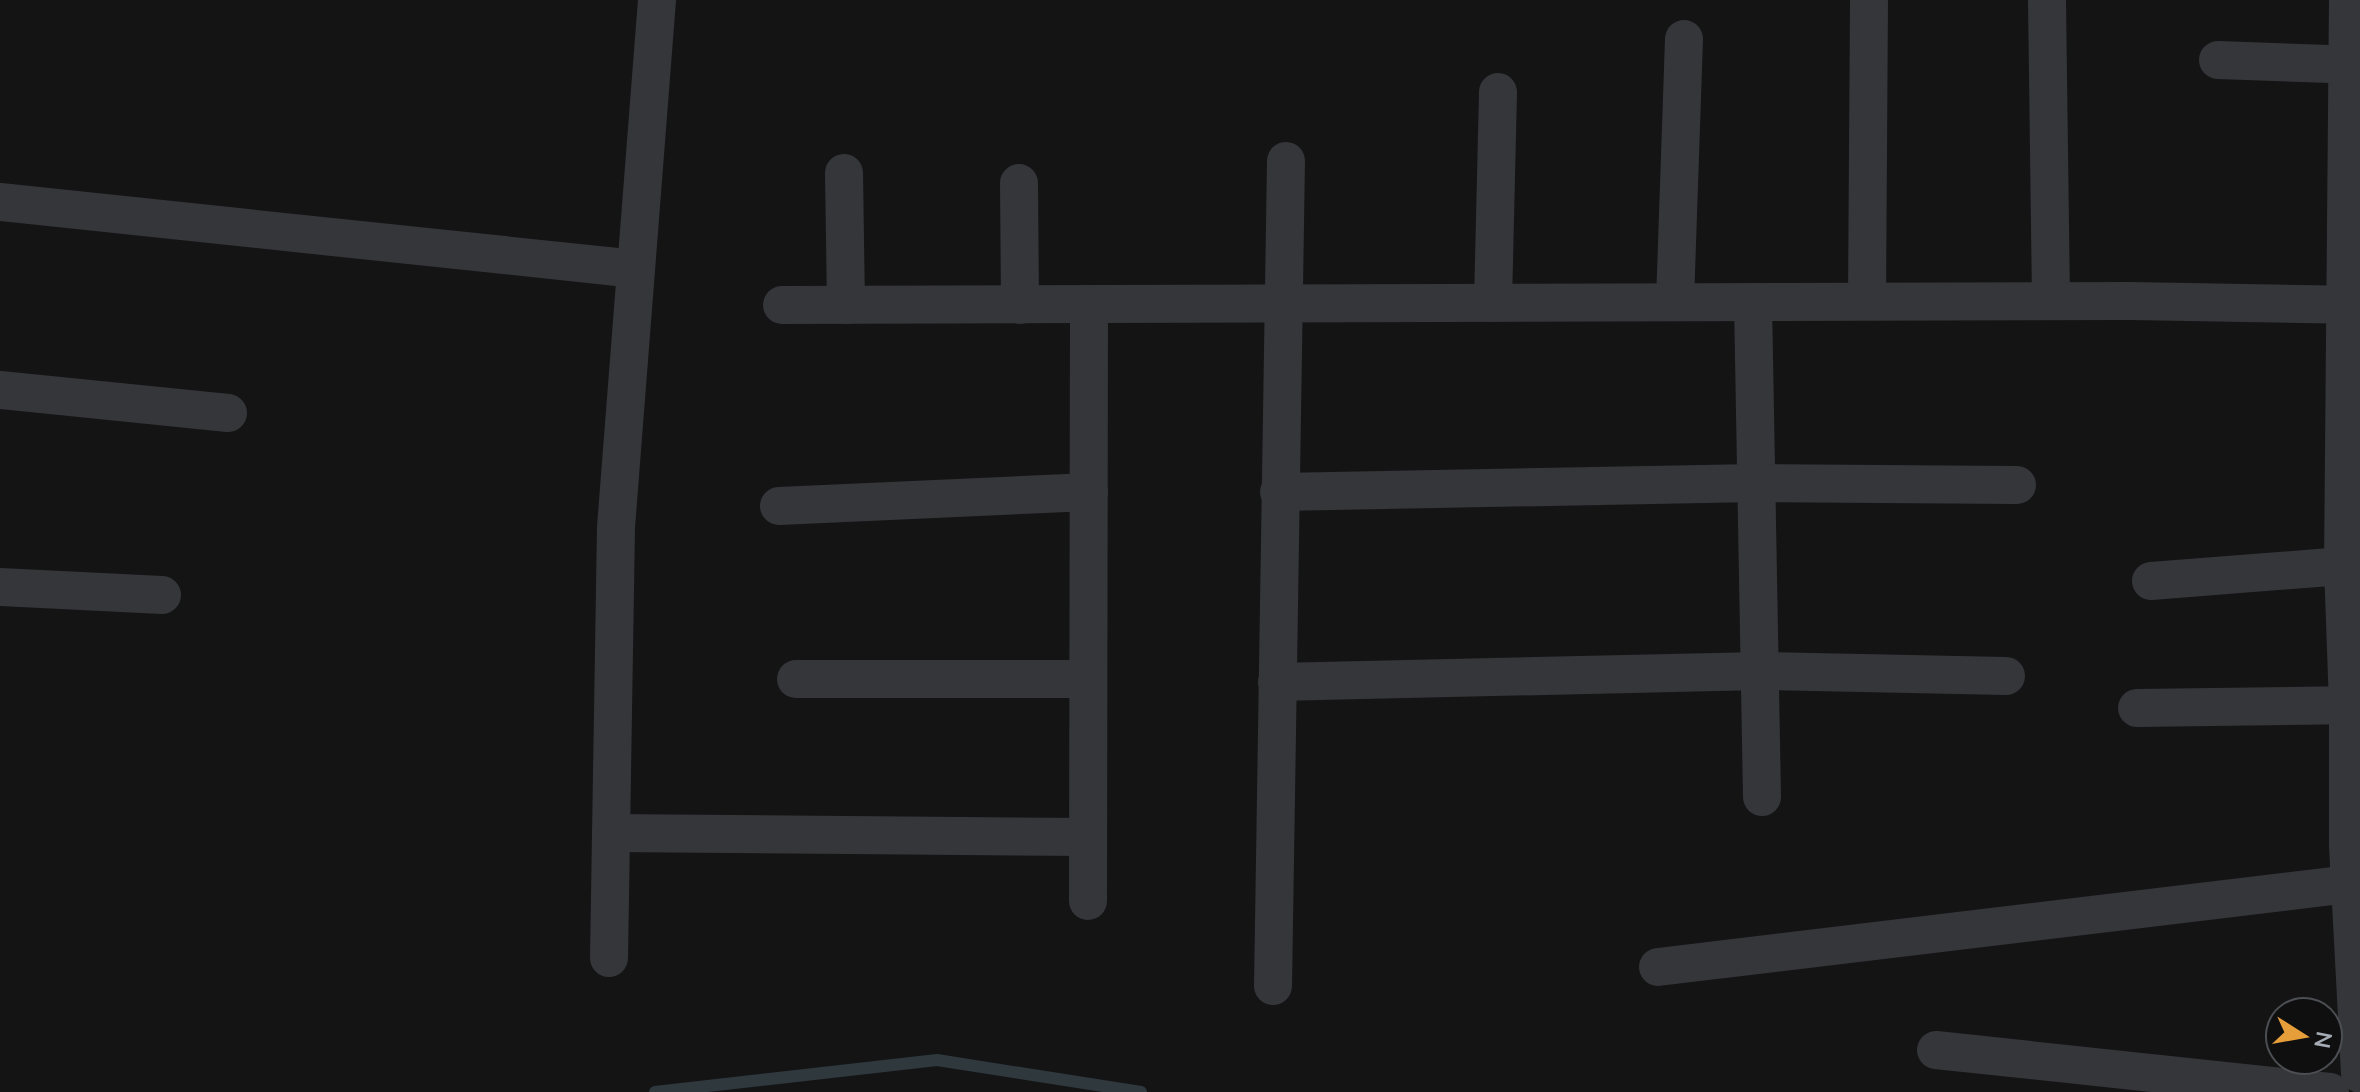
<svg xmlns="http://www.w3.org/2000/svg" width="2360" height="1092" font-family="Mulish,sans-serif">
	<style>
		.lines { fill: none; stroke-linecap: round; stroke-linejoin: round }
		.stream { stroke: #2e383d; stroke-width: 12 }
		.street { stroke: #35363a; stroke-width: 38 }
	</style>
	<rect width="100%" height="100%" fill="#141415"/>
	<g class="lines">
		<!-- stream -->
		<path class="stream" d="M655,1092L937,1060L1141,1092"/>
		<!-- street -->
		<g class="street">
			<path d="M2047,0L2051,301"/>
			<path d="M2348,0L2343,566L2348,705V846L2360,1074"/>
			<path d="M2218,60L2360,65"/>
			<path d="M844,173L846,305"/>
			<path d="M1019,183L1020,305"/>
			<path d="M0,202L636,269"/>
			<path d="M1867,301L1869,0"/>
			<path d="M1675,302L1684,39"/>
			<path d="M1753,302L1762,797"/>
			<path d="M1493,303L1498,92"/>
			<path d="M782,305L2130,301L2360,305"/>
			<path d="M0,390L228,413"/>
			<path d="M1279,492L1756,483L2017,485"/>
			<path d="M779,506L1089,492"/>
			<path d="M2151,581L2343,566L2360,568"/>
			<path d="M0,587L162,595"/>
			<path d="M796,679H1088"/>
			<path d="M1277,682L1760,671L2006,676"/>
			<path d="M2137,708L2360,705"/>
			<path d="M611,833L1088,837"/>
			<path d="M1088,901L1089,304"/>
			<path d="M609,958L616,527L657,0"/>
			<path d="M1658,967L2349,884L2360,885"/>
			<path d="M1273,986L1286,161"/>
			<path d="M1936,1050L2330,1092"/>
		</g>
	</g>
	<!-- north arrow -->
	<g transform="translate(2304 1036) rotate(101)"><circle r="38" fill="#0f0f10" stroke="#4b4e52" stroke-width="2"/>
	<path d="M0-6L14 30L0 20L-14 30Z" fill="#e69e3b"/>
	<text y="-12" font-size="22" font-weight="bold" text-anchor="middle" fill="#a6acb5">N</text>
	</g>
</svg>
